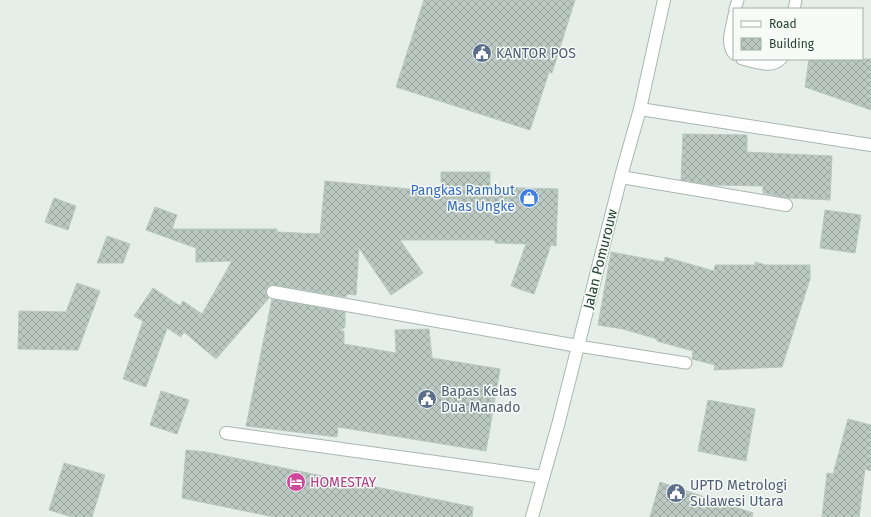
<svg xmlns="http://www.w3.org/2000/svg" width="871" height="517" font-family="'Fira Sans',sans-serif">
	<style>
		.building { fill: url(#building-cross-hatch); stroke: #b8c8c0 }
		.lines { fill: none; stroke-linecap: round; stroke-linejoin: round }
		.service-casing { stroke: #a8b6b0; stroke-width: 13 }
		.minor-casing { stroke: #a8b6b0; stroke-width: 14 }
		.secondary-casing { stroke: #a5bab0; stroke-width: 14 }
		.service { stroke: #fff; stroke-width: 11 }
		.minor { stroke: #fff; stroke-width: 12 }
		.secondary { stroke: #fff; stroke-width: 12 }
		.labels { text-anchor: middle; stroke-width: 3; stroke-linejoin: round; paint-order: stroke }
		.service-label { font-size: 14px; fill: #4e5e75; stroke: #f7fbf8; text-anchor: start }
		.shop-label { font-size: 14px; fill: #366cbe; stroke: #f7fbf8; text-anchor: end }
		.street-label { font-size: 14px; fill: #254036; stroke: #f7fbf8 }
		.hotel-label { font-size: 14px; fill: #b23c85; stroke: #f7fbf8; text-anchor: start }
	</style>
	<defs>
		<pattern id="building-cross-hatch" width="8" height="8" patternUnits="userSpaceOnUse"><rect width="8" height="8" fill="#bbc9c2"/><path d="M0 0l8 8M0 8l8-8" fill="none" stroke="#98a59e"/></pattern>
	</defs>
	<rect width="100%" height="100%" fill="#e6eeea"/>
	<!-- building -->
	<g class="building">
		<path d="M424,0H575L552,73L549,72L530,130L396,87Z"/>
		<path d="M809,59H871V110L805,87Z"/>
		<path d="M683,134L747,135V152L832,156L830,200L788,198L763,193V186L712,185L681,180Z"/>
		<path d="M441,172H490V187L558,189L556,246L551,245L534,294L511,286L526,244L495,243V240H400L423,273L391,295L359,248L356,295L347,294L346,297L274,285H270L266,291V295L269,298L216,359L184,332L181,337L167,328L146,387L123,379L143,321L134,316L153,288L180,306L183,301L202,314L232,261L196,262V248L146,230L155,207L177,215L172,229H277V232L320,234L325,181L441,192Z"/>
		<path d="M54,198L76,206L68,230L45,222Z"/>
		<path d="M825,210L861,215L855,253L820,248Z"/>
		<path d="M107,236L130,244L123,263H97Z"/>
		<path d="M611,252L664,262L665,257L714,271L715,265H755V262L766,265H810V279L782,367L714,370L715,365L692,359L693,351L657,341V339L623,329L598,325Z"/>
		<path d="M77,283L100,291L78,350L18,349L19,311L66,312Z"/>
		<path d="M272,299L345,312V327L339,331H344V344L396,353L395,330L429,329L432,358L500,369L486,451L338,427L337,437L246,426Z"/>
		<path d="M161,391L189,400L177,434L150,425Z"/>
		<path d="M708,400L755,409L746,461L698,451Z"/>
		<path d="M848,419L871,425V471L865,469L859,517H822L827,473L833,474Z"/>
		<path d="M186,450L206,452L473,507L472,517H274L182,498Z"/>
		<path d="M64,463L105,475L92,517H72L49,510Z"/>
		<path d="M660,482L753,513L752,517H650Z"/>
	</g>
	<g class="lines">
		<!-- service casing -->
		<g class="service-casing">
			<g id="service">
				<path d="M735,9L738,0"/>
				<path d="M794,9L796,0"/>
				<path d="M734,15C732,28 725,43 734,54"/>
				<path d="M742,59C755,62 771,69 781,59"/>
				<path d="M578,346L686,363"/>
			</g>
		</g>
		<!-- minor casing -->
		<g class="minor-casing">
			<g id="minor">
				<path d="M640,109L871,145"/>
				<path d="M621,177L786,205"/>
				<path d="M273,292L578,346"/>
				<path d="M226,433L543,477"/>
			</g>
		</g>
		<!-- secondary casing -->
		<g class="secondary-casing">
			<path id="secondary" d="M532,517L558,425L623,169L640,109L664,0"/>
		</g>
		<!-- service -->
		<use href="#service" class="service"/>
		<!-- minor -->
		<use href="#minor" class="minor"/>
		<!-- secondary -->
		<use href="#secondary" class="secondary"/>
	</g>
	<!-- icons -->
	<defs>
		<g id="civic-disc" transform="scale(1)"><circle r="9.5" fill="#5c6f8a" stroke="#f7fbf8"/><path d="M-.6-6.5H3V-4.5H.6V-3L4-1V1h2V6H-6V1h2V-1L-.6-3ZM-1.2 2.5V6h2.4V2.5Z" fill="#fff"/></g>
		<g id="shop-disc" transform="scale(1)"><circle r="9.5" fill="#3f7fe0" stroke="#f7fbf8"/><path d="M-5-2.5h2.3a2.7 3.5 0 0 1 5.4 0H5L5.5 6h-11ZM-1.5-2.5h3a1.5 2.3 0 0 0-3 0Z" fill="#fff"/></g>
		<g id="hotel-disc" transform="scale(1)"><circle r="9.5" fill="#d1479c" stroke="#f7fbf8"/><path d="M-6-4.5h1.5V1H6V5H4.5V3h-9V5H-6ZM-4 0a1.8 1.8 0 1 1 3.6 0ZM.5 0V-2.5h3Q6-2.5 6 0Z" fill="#fff"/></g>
	</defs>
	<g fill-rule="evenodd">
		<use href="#civic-disc" x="482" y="53"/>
		<use href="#shop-disc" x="529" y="198"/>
		<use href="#civic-disc" x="427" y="399"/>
		<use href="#hotel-disc" x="296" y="482"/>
		<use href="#civic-disc" x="676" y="493"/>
	</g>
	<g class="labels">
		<!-- service labels -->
		<g class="service-label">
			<text x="496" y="58">KANTOR POS</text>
			<text x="441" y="396">Bapas Kelas<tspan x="441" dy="16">Dua Manado</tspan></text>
			<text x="690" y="490">UPTD Metrologi<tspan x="690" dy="16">Sulawesi Utara</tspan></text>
		</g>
		<!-- shop labels -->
		<g class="shop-label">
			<text x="515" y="195">Pangkas Rambut<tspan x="515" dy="16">Mas Ungke</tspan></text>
		</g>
		<!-- street labels -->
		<g class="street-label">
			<text transform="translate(600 259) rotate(-76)" y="5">Jalan Pomurouw</text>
		</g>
		<!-- hotel labels -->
		<g class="hotel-label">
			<text x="310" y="487">HOMESTAY</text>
		</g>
	</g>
	<!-- legend -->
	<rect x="733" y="8" width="130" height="52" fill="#f7fbf8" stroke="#a3b0aa"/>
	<rect x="741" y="21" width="20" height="6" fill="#ffffff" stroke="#a3b0aa"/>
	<text x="769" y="28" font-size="12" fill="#254036">Road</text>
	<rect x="741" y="38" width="20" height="12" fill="url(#building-cross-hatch)" stroke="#a3b0aa"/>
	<text x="769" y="48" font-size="12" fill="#254036">Building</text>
</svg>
